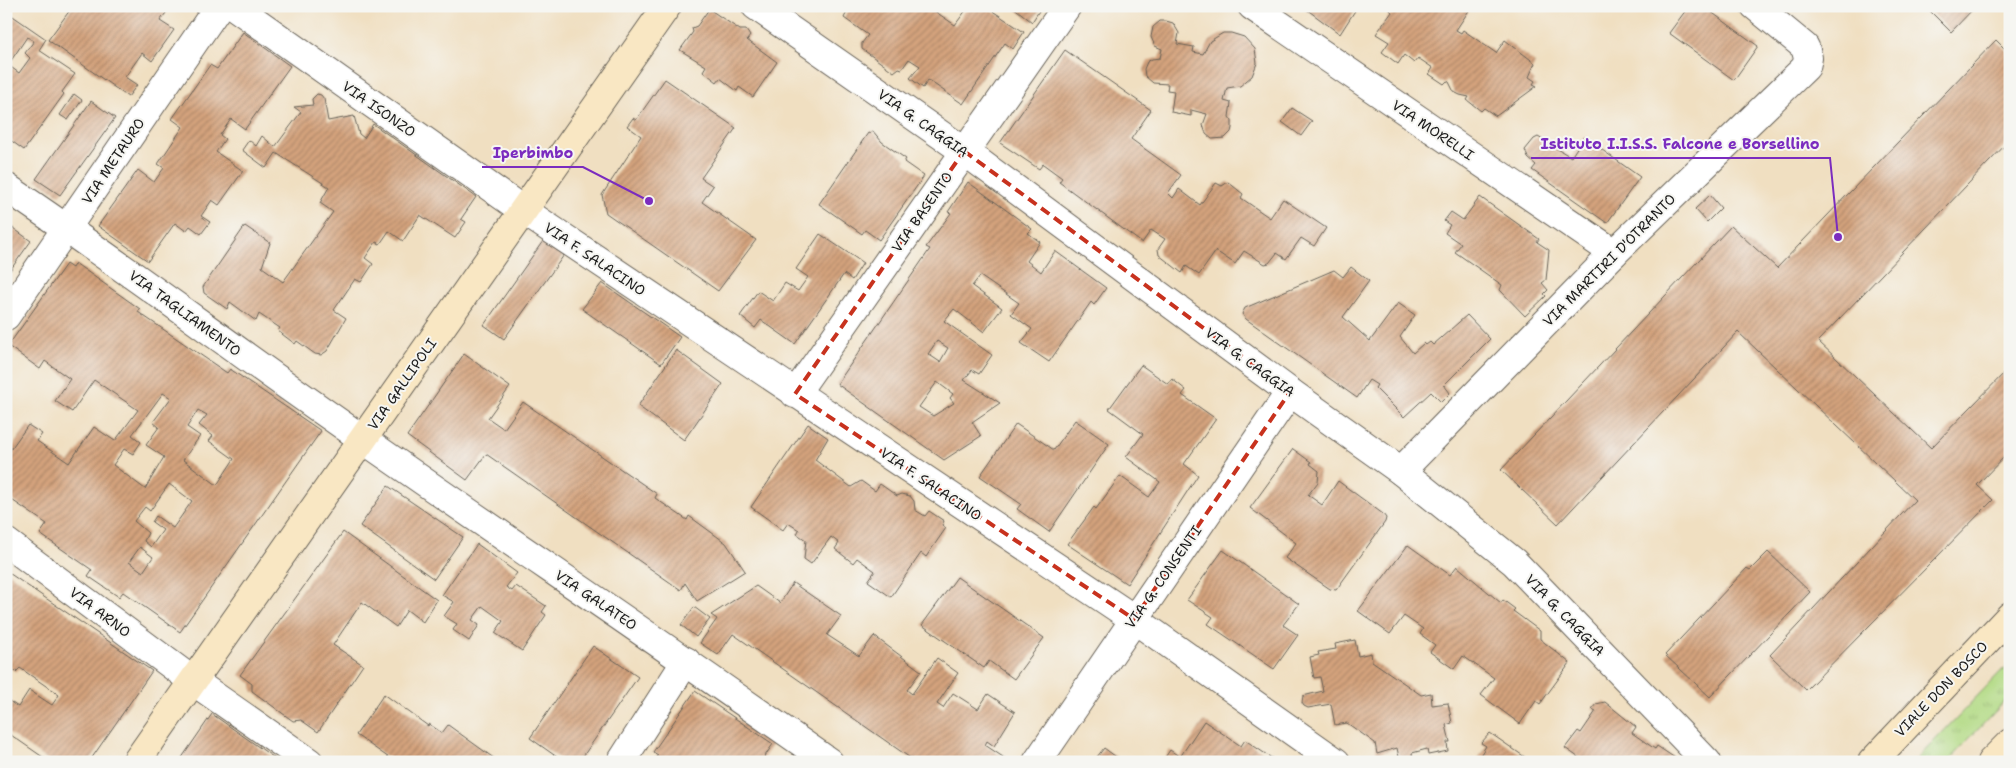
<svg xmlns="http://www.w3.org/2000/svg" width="2016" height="768" font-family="'Shantell Sans',sans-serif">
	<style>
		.grass { fill: url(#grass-tufts); stroke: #677b50 }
		.building { fill: url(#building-hatch); fill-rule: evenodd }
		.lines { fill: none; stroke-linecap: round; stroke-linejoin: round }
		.street-casing { stroke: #666056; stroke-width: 30 }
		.secondary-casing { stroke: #666056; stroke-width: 30 }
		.street { stroke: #fff; stroke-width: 28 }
		.secondary { stroke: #f9e7c3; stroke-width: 28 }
		.marked { fill: none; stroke: #c8321e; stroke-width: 4; stroke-dasharray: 10 6; stroke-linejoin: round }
		.labels { text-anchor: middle; stroke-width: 4; stroke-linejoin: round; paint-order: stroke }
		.street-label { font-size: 14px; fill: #1c1c1c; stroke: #f6f6f2 }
		.leader { fill: none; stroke: #7b2cbf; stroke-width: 2 }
		.callout-dot { fill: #7b2cbf; stroke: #f6f6f2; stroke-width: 2 }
		.callout-label { font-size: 15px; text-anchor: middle; font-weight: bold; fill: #7b2cbf; stroke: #f6f6f2; stroke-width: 4; stroke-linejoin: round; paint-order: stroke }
	</style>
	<defs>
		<pattern id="grass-tufts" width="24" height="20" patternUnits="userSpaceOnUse" patternTransform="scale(1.25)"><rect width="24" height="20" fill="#b2da84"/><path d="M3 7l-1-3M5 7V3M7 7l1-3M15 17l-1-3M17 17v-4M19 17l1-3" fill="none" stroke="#98ba71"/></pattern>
		<pattern id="building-hatch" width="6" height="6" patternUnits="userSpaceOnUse" patternTransform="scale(1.25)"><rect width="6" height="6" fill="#d4a37d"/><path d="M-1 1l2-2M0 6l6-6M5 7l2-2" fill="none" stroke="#ab8466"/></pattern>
	</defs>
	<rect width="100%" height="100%" fill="#f6f6f2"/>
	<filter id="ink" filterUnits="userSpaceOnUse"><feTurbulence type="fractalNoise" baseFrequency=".02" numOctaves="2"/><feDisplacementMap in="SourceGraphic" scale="10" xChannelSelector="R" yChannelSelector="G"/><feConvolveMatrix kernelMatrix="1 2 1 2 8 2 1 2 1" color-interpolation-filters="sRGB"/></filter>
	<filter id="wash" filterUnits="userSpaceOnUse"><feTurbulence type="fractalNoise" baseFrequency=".0096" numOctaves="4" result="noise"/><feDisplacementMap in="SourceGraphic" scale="20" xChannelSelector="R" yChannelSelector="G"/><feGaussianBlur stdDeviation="1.12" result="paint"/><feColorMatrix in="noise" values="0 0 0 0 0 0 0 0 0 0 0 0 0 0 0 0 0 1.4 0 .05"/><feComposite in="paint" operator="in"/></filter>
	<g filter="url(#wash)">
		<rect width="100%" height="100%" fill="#f0dfc1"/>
		<!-- grass -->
		<path class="grass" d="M2010,662V696L1947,762H1914Z"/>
		<g id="blocks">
			<!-- building -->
			<g class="building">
				<path d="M73,6H171L160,21L174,30L152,61L142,53L125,77L137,85L128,97L48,40Z"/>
				<path d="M850,6H931L930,8L955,25L969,6H985L1024,32L1013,49L1005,43L963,104L928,80L923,88L910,78L920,66L909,59L902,69L899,68L894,72L862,49V43L868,35L844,18Z"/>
				<path d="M1012,6H1042L1032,22Z"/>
				<path d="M1302,6H1358L1340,34Z"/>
				<path d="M1391,6H1472L1456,30L1461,33L1463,30L1496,53L1505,40L1535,63L1529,77L1535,81L1533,84L1537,86L1496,116L1484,108L1481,111L1467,100L1469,97L1460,95L1454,92L1449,82L1447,81L1444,84L1429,74L1433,68L1418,58L1414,63L1404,55L1398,64L1382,52L1389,42L1376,34L1392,12L1389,9Z"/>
				<path d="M1689,6H1703L1758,46L1734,80L1669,33Z"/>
				<path d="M1925,6H1976L1951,32Z"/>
				<path d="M709,9L740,30H746L750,36L747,40L777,62L753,97L739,87L737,91L720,78L717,82L703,71L706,66L680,50L693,32L692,28L697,26Z"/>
				<path d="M7,12L46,39L39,50L75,74L62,92L64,94L24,150L6,137ZM27,37L34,41L25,53L30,58L19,73L8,65Z"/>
				<path d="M1160,21H1166L1173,23L1179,33L1177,44L1194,47L1193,52L1203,54L1210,41L1223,33H1231L1244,37L1255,49L1257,63L1252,76L1240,86L1227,88L1224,101L1231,103L1229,117L1232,121V128L1231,132L1225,138L1212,139L1206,134L1203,125L1207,114L1191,110V116L1171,112L1174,91L1167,90L1168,84L1153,83L1145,76L1144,69L1147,62L1152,59L1160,58L1162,49L1155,46L1151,37L1153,27Z"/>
				<path d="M243,32L290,66L245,129L231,119L220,135L225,139L216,152L243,171L219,205L212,200L201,216L210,222L201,234L190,226L186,231L175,223L148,261L98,226L138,170L154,182L164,168L158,164L183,127L172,119L210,65L217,69Z"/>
				<path d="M1996,40L2010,54V140L1818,341L1931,448L2010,367V451L1977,485L1993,500L1806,690L1770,655L1915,500L1738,332L1558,524L1501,470L1731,226L1777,268Z"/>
				<path d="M1065,50L1151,110L1131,139L1181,175L1168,193L1173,198L1179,189L1200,205L1216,183L1222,186L1228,182L1243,194L1241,198L1270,218L1283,199L1326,228L1314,246L1301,238L1286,259L1277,253L1269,263L1265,264L1244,251L1235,264L1216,251L1199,275L1186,266L1182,273L1159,255L1158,249L1165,239L1151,230L1142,243L1059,182L1062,178L1043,164L1039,169L1000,143Z"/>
				<path d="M665,79L736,128L701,178L713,186L702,202L756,240L718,291L606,213L602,195L641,136L627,126L633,118L636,120Z"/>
				<path d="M74,94L82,100L68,120L60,115Z"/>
				<path d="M317,94L321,95L324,99L328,121L354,116L359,134L364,138L373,124L476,197L461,219L466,222L455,238L420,215L403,241L389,231L380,244L376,242L365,258L373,264L361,282L355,279L334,310L346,318L327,351L321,355L315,354L297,341L295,344L278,331L280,328L259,314L256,321L230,302L227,309L204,293L203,287L245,226L270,243L262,267L283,282L333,212L320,203L329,187L276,153L266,168L242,150L249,140L256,146L262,136L275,147L301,112L294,107L313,105L312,99Z"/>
				<path d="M91,101L115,118L60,195L36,179Z"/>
				<path d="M1292,108L1312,121L1301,136L1282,122Z"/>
				<path d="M872,130L882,142L906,159L904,162L924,176L879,240L865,230L862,234L819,204L868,133L870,134Z"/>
				<path d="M1538,137L1571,157L1584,137L1640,177L1607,223L1532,170L1536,165L1528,158L1525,150L1534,139Z"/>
				<path d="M968,182L1032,229L1028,233L1040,242L1027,261L1041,272L1055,251L1106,288L1094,305L1091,302L1049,362L1021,343L1032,329L1011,314L1019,303L980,276L972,286L1002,308L984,332L954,309L944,321L992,355L979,374L972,370L964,380L1000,403L972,422L981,436L944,460L837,384L930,249L926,247L951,213L948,212ZM937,341L948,348L940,362L928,354ZM937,382L953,394L950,398L954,403L933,416L919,407Z"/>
				<path d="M1710,195L1721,208L1707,222L1695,209Z"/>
				<path d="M1480,197L1539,239L1537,242L1549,250L1546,280L1542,283L1548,290L1544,294L1546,296L1525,316L1500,290L1502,285L1455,252L1461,244L1445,233L1450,225L1444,221L1451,212L1463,220Z"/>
				<path d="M6,223L31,241L6,276Z"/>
				<path d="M820,234L863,263L852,280L844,274L795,344L761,320L755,328L740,316L758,291L773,301L785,283L798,291L808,277L796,269Z"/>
				<path d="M543,241L564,255L504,339L484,325Z"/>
				<path d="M75,263L140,309L138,312L227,373L230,369L321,431L180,632L123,592L119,597L88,576L92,570L40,534L47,524L6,496V452L8,453L28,425L42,434L37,441L69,463L94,427L115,441L138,410L94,380L72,412L55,401L70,379L45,361L40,369L8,346L66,264L72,268ZM163,393L171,398L153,422L159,427L146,445L164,457L145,489L113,465L124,449L133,454L141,442L132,435ZM198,410L207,415L199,425L213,436L209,441L234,459L217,485L183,460L200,436L187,427ZM169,484L192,501L173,528L156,516L152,522L163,530L151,547L144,541L148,533L134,521L145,507L150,511ZM140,547L153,557L143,572L129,562Z"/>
				<path d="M1351,267L1369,281L1343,317L1370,341L1398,303L1415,315L1400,337L1413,353L1424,343L1426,345L1430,342L1433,345L1467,315L1490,339L1444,385L1450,393L1441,402L1431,392L1404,417L1375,388L1377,385L1369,380L1357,398L1246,319L1242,314L1245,308L1334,270L1343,277Z"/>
				<path d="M602,283L680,337L661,364L582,309Z"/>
				<path d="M676,350L723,384L684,440L638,406Z"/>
				<path d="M464,354L510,387L488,418L504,429L523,402L657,494L655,498L687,520L689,516L726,543L745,571L697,601L685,583L681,590L486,454L467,480L407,436Z"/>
				<path d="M1141,365L1168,384L1172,379L1186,390L1182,395L1216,419L1184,464L1198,475L1127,584L1067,544L1094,507L1096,509L1120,476L1149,497L1160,482L1126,457L1143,434L1109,409Z"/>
				<path d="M1075,420L1109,444L1049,532L1017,509L1021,504L980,476L1016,424L1054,450Z"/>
				<path d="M808,424L828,438L815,460L851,487L861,481L875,491L880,484L897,496L902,494L910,496L914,501L915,510L925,516L929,511L944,521L942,525L946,528L926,557L921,553L891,597L868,581L875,571L857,558L853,563L835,549L839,543L831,537L811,564L804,559L806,540L797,534L799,530L788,523L783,530L751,507Z"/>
				<path d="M1293,449L1311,462L1310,464L1319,471L1318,482L1308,495L1322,505L1338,481L1383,514L1386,518L1385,522L1336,590L1330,589L1285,558L1296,543L1250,508Z"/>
				<path d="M388,486L463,537L434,579L360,526Z"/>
				<path d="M343,532L437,600L423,622L407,610L396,627L362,602L333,645L363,665L318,732L301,720L293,721L252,691V684L240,675Z"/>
				<path d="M477,544L517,573L506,587L512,591L516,586L546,606L542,612L546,615L522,651L495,633L503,621L482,606L472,620L479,625L469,641L453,630L457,624L444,616L454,602L442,595Z"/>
				<path d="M1408,545L1450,575L1457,566L1501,603L1503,600L1515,609L1513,611L1540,631V639L1570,663L1540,704L1536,701L1520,724L1481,695L1494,678L1463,656L1454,669L1430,652L1435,645L1420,634L1423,629L1404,616L1390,634L1358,611Z"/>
				<path d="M1223,550L1299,604L1283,625L1298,635L1274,669L1208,624L1213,617L1187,600Z"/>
				<path d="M1768,552L1810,592L1710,697L1665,655L1747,568L1750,570Z"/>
				<path d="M6,571L152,671L89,762H50L8,733L6,734V699L18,707L29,690L52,705L59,695L20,668L16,672L6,665Z"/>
				<path d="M957,577L1044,638L1014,679L989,661L984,668L922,625Z"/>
				<path d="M793,583L841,616L827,635L859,656L874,636L921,671L907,690L912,694L937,658L958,673L937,704L943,708L953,693L978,709L988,694L1015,712L994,746L987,741L985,745L1006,759L1005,762H916L733,634L718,655L700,643L717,619L711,615L756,586L780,603Z"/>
				<path d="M694,607L710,619L696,637L681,625Z"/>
				<path d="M1355,640L1358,656L1371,653L1372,661L1421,695L1431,693L1432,705L1448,703L1452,723L1446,725L1450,742H1447L1448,751L1428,755L1427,749L1412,753L1413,762H1400L1397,748L1377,754L1375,743L1347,723L1335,725L1331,704L1308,708L1304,706L1302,703L1303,696L1323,691L1320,677L1314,678L1310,657L1319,655L1318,652L1336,649L1335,644Z"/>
				<path d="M593,646L638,677L579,762H564L530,738Z"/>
				<path d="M695,691L773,744L761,762H653L658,755L653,752Z"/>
				<path d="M384,694L428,726L429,724L442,733L448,725L495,759L493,762H395L356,735Z"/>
				<path d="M1605,702L1636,727L1632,733L1655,749L1657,746L1675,758L1672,762H1585L1565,748L1578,731L1581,733L1596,711L1592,709L1596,704Z"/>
				<path d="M212,714L280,762H179Z"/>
				<path d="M1204,721L1241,746L1245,740L1273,759L1271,762H1162L1170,750L1180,757Z"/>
				<path d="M1490,733L1532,762H1476L1486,746L1481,743Z"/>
				<path d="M1104,748L1123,762H1093Z"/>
			</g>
		</g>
	</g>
	<g filter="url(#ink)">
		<use href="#blocks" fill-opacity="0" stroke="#666056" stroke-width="1"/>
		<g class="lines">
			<!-- street casing -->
			<g class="street-casing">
				<g id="street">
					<path d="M234,6L524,211L1134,619L1336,762"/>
					<path d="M756,6L964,151L1290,392L1401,471L1514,562L1707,762"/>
					<path d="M1252,6L1614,253"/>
					<path d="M6,187C128,269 244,357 364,440C519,548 675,653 829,762"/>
					<path d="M6,316L219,6"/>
					<path d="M795,394L1067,6"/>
					<path d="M1401,471L1614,253L1806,67L1808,58L1805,47L1755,6"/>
					<path d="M6,542L193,681L309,762"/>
					<path d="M621,762L686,661"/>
					<path d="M1037,762L1290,392"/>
				</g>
			</g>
			<!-- secondary casing -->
			<g class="secondary-casing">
				<g id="secondary">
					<path d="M136,762L667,6"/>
					<path d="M1872,762L2010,616"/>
					<path d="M1991,762L2010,743"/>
				</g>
			</g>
			<!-- street -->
			<use href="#street" class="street"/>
			<!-- secondary -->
			<use href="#secondary" class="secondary"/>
		</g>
	</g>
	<!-- marked area -->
	<path class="marked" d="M964,151L1290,392L1134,619L795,394Z"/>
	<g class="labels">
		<!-- street labels -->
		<g class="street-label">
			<text transform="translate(379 109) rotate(35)" y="5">VIA ISONZO</text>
			<text transform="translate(923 123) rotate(35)" y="5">VIA G. CAGGIA</text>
			<text transform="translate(1433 130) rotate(34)" y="5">VIA MORELLI</text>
			<text transform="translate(113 161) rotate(-56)" y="5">VIA METAURO</text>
			<text transform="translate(922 212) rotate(-55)" y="5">VIA BASENTO</text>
			<text transform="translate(595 259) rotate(34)" y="5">VIA F. SALACINO</text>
			<text transform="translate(1609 260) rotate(-45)" y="5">VIA MARTIRI D'OTRANTO</text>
			<text transform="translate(185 313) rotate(36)" y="5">VIA TAGLIAMENTO</text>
			<text transform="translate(1250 362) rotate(36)" y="5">VIA G. CAGGIA</text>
			<text transform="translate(402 384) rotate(-55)" y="5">VIA GALLIPOLI</text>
			<text transform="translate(931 484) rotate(34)" y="5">VIA F. SALACINO</text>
			<text transform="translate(1163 577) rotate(-55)" y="5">VIA G. CONSENTI</text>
			<text transform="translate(596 600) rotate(34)" y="5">VIA GALATEO</text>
			<text transform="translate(100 612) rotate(37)" y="5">VIA ARNO</text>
			<text transform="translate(1565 615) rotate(46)" y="5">VIA G. CAGGIA</text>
			<text transform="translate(1941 689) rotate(-46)" y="5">VIALE DON BOSCO</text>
		</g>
	</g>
	<!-- callouts -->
	<path class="leader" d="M1838 237L1830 158H1531M649 201L583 167H482"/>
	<g class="callout-dot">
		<circle cx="1838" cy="237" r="5"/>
		<circle cx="649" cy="201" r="5"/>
	</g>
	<g class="callout-label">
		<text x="1680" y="149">Istituto I.I.S.S. Falcone e Borsellino</text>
		<text x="533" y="158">Iperbimbo</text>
	</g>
	<!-- margin -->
	<rect width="2016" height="768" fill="none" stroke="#f6f6f2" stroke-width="25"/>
</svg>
